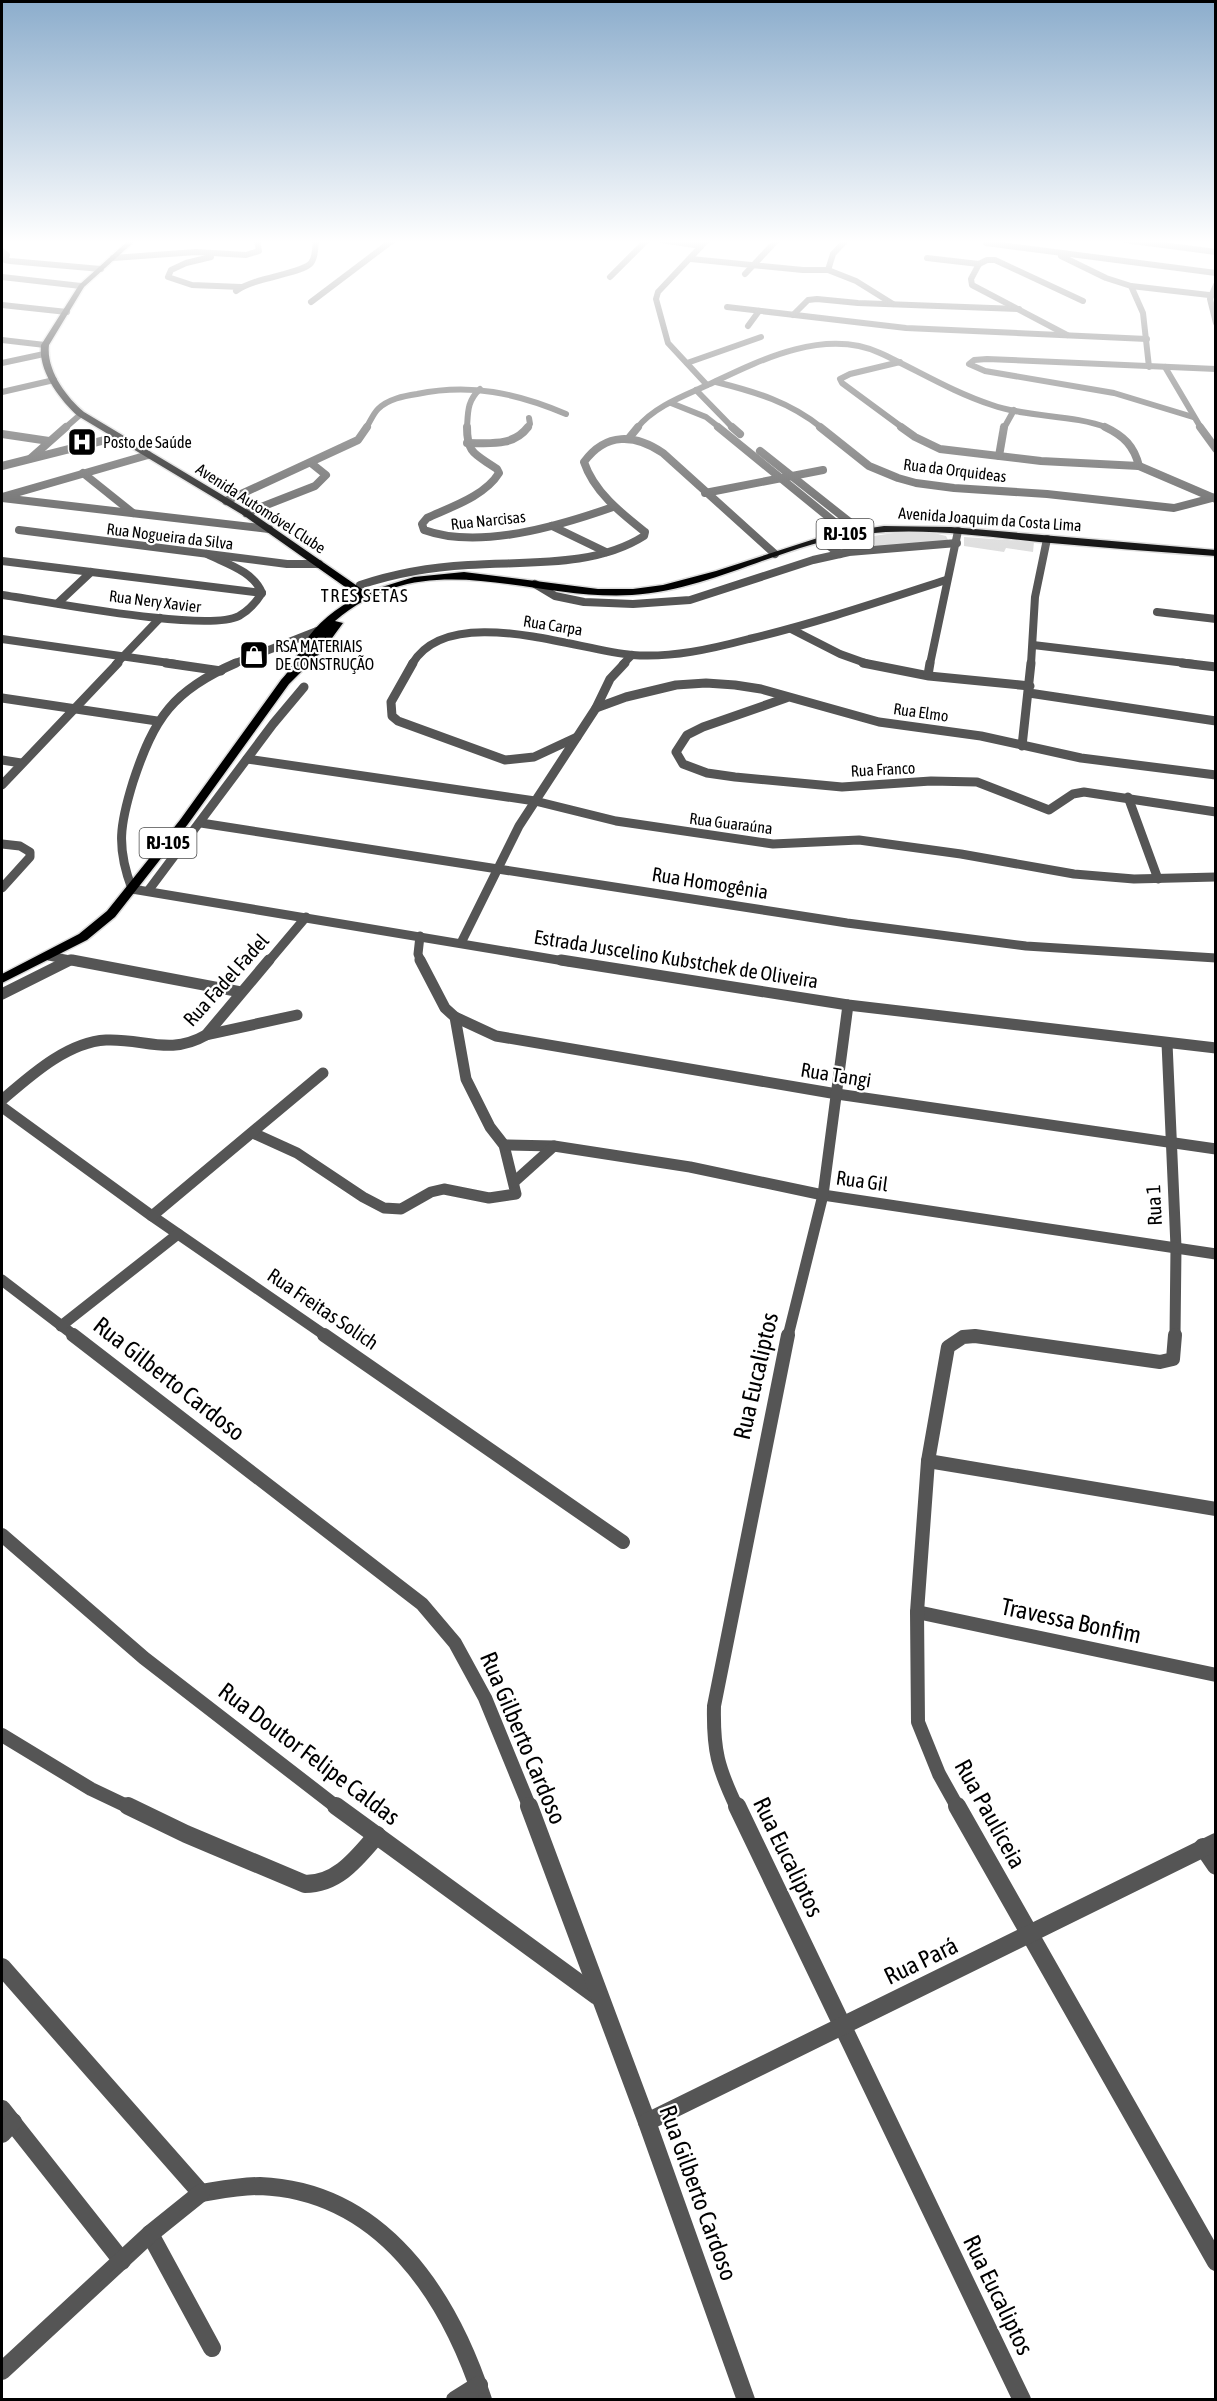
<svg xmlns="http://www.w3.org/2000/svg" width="1217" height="2401" font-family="'Asap Condensed',sans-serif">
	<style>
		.green { fill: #dcdcdc }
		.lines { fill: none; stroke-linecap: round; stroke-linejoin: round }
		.primary-casing { stroke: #dbdbdb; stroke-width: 3 }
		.minor-far5 { stroke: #555; stroke-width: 6 }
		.minor-far4 { stroke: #555; stroke-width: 8 }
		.minor-far3 { stroke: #555; stroke-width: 9 }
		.minor-far2 { stroke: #555; stroke-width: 11 }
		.minor-far1 { stroke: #555; stroke-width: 14 }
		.minor { stroke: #555; stroke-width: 18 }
		.tertiary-far3 { stroke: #555; stroke-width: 6 }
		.tertiary-far2 { stroke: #555; stroke-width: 8 }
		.tertiary-far1 { stroke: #555; stroke-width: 9 }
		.tertiary { stroke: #555; stroke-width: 11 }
		.primary { fill: #000; fill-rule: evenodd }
		.labels { text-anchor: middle; stroke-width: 4.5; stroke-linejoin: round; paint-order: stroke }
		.far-poi-label { font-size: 16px; fill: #000; stroke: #fff; text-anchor: start }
		.far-street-label { font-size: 16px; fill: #000; stroke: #fff }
		.shield { fill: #fff; stroke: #4c4c4c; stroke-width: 1.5 }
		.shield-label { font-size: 18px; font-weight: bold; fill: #000 }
		.far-quarter-label { font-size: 18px; letter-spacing: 1.5px; fill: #000; stroke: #fff }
		.street-label { font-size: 20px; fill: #000; stroke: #fff }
		.near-street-label { font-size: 24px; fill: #000; stroke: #fff }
	</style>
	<rect width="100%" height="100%" fill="#fff"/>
	<!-- green -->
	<g class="green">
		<path d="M901,532H930L946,536L948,540L947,542L844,551L831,542Z"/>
		<path d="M964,537L1034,542L1033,552L1006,548L1004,552L964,546Z"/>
	</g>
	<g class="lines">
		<!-- primary casing -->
		<g class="primary-casing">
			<path id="primary" d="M129,240H136L84,287L49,345C46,370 66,397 84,412L249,511L366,592L414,577L464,572L598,589H633L663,585L716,571L830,534L884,526L951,527L1216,550V556C1157,552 1098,547 1039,542C981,536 922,527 863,534C784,543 713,590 632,595C527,601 427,542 335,621L343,623L324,649L289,684L188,824L115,917L87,940L2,983V974L79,934L107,911L180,820L281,680C292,669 295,658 303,645C316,623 337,608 358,596L243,515L78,416C60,400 38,371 41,345L79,285Z"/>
		</g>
		<!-- minor-far5 -->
		<g class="minor-far5">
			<path d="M661,240L701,246"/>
			<path d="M707,240L658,292L656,299L668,343L707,385"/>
			<path d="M986,243L1216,273"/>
			<path d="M2,251L7,255L5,260L10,261L101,269"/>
			<path d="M1061,256L1106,278L1131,286L1143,313L1149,367"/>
			<path d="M211,257L186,263L171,270L168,277L192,285L241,287"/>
			<path d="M113,258L196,252L246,255L259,251L257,240"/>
			<path d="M927,258L979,264"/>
			<path d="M691,259L803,270H828L856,281L893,304"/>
			<path d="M979,264L971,279L972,285L1067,335"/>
			<path d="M979,264L987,260H995L1083,301"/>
			<path d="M828,270L833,254L846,240"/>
			<path d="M745,274L777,240"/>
			<path d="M2,277L81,286"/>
			<path d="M610,277L647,240"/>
			<path d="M1131,286L1209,295"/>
			<path d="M236,291C255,277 302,274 311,263C316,257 315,247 316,240"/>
			<path d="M311,302L393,240"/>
			<path d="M2,305L67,312"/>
			<path d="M727,307L906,328L1147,339"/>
			<path d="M793,315L808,300L817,299L858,303L1019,309"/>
			<path d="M748,326L759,311"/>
			<path d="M2,340L45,345"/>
			<path d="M900,362L850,374L840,379L842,383L903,428"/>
			<path d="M2,363L44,354"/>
			<path d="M687,363L761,337"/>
			<path d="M1165,367L1201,428"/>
			<path d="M716,382C756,392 790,402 822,428"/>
			<path d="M696,390L733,428"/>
			<path d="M2,392L54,380"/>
			<path d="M671,403L706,417L720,428"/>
			<path d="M1193,417L1114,393L985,371L969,364L974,360L987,359L1216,369"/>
			<path d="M366,428C370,422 373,414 378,409C388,399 404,396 417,394C470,383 517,393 566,414"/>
			<path d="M467,428C468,412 467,401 480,389"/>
			<path d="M527,428L530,424L529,418"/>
			<path d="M637,428C655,405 689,394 714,382C762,359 826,328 880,353C917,370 952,392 992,405C1029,418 1072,414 1108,428"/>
			<path d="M1004,428L1014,410"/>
		</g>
		<!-- minor-far4 -->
		<g class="minor-far4">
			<path d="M467,427C467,455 476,454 497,469L499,473C485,496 451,507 427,518L422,524L424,530C479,550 559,526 613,507"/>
			<path d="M718,427L848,533"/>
			<path d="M732,427L740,434"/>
			<path d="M820,427L869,466L898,478L916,483L954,488L1047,494L1174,508L1216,497"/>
			<path d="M901,427L915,437L940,449L1041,461L1139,466L1216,499"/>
			<path d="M1105,427C1124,436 1134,446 1139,466"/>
			<path d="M1200,427L1216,449"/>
			<path d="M2,434L49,441"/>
			<path d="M629,438L638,427"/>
			<path d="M467,443C489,443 513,447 528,427"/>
			<path d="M760,451L861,531"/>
			<path d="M999,456L1004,427"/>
			<path d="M83,473L133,513"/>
			<path d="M705,493L823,470"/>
			<path d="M2,497L148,455"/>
			<path d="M2,498L269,529"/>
			<path d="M226,501L358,440L367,427"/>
			<path d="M246,513L315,486L326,475L311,463"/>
			<path d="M552,526L606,552"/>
			<path d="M19,530L287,564H319"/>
			<path d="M821,540L840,554"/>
			<path d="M2,561L262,593"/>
			<path d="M535,584L555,596L584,602L633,604L690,600L813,560L849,552L957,543"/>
			<path d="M360,585C396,573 431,567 468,565C525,561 594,568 644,536L645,532C621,513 594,492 584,462C606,432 635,434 663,453L775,554"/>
			<path d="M2,595C46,601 206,633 239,616C248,611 257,601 262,593C253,571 227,564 207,554"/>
			<path d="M58,603L91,572"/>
			<path d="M1157,612L1216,619"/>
			<path d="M791,629L840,654L868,664"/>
			<path d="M2,639L176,664"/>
			<path d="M1033,645L1194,664"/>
			<path d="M116,664L160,618"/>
			<path d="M233,664L317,631"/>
			<path d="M412,664C449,601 575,650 632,655C672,658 711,649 749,639C816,623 881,601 946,580"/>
			<path d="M623,664L632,655"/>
			<path d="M930,664L958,531"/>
			<path d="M1031,664L1035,597L1047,539"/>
		</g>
		<!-- minor-far3 -->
		<g class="minor-far3">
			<path d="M166,663L221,671"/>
			<path d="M413,663L391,702L392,716L398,721L505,760L534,757L577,737"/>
			<path d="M863,663L929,676L1030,686"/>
			<path d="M1182,663L1216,667"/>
			<path d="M928,675L930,663"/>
			<path d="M1029,693L1216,721"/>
			<path d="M2,698L157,721"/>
			<path d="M786,698L703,727L687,735L676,752L683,764L707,773L735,777L842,787L931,781L977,782L1049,810L1073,794L1084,792L1216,812"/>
			<path d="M596,708L626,697L676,685L706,683L735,685L761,689L879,722L981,736L1081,758L1216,775"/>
			<path d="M1022,746L1031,663"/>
			<path d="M247,759L535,801L616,821L773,844L859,840L961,854L1074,874L1134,879L1216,877"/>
			<path d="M2,760L21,763"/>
			<path d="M2,785L118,663"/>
			<path d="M1128,797L1158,879"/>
			<path d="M201,823L847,923L1026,946L1216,958"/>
			<path d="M2,844L20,846L30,852V857L2,888"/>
			<path d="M132,889C116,847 120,824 133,782C154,718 173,690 236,663"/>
			<path d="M148,891L273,724L304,687"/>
			<path d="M420,936L418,954L421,962"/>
			<path d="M461,943L519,826L596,708L610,679L625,663"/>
			<path d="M49,956L80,962"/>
			<path d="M67,962L70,960"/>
			<path d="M268,962L306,917"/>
		</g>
		<!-- minor-far2 -->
		<g class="minor-far2">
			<path d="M72,960L241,992"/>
			<path d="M2,994L70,960"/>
			<path d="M455,1017L496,1036L837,1094L1216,1149"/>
			<path d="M206,1035L297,1015"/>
			<path d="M1167,1043L1176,1247L1175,1336"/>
			<path d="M2,1100C30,1076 67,1042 106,1040C143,1038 170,1056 206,1035L269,960"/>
			<path d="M2,1107L152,1216L326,1336"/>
			<path d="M253,1133L297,1153L363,1197L384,1208L401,1209L431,1192L444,1189L489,1198L516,1194L504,1145L490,1127L466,1079L455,1017L445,1008L420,960"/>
			<path d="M504,1145L554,1146L690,1167L823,1195L1216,1254"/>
			<path d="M514,1182L554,1146"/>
			<path d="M152,1216L323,1073"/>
			<path d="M2,1280L75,1336"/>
			<path d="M61,1326L178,1234"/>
			<path d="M788,1336L823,1195L848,1005"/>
			<path d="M972,1336H977"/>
		</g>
		<!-- minor-far1 -->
		<g class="minor-far1">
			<path d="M73,1335L422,1604L455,1643L485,1698L530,1808"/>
			<path d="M324,1335L623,1542"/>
			<path d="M928,1461L1216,1509"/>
			<path d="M2,1535L144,1658L338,1808"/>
			<path d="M917,1612L1216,1675"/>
			<path d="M2,1735L91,1789L131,1808"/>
			<path d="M737,1808C718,1768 713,1751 714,1706L788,1335"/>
			<path d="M958,1808L939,1774L918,1722L917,1612L928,1461L948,1347L963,1337L975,1336L1160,1362L1173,1359L1175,1335"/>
		</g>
		<!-- minor -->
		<g class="minor">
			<path d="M128,1806L186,1834L305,1884C338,1884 357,1858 377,1835"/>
			<path d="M336,1806L597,1996"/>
			<path d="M529,1806L647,2122L746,2400"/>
			<path d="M737,1806L1022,2400"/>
			<path d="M957,1806L1216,2262"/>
			<path d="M1203,1847L1216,1866"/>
			<path d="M2,1967L201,2193"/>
			<path d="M2,2109L122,2261"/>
			<path d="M647,2122L1216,1842"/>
			<path d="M2,2134L13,2122"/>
			<path d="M201,2193C220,2190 240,2186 260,2186C382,2191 449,2296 483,2400"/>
			<path d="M150,2234L212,2348"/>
			<path d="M2,2371L150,2234L201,2193"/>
			<path d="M455,2400L479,2385"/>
		</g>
		<!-- tertiary-far3 -->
		<g class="tertiary-far3">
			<path d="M1125,240L1216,252"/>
			<path d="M1216,285L1210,299L1216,323"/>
			<path d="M65,428L81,414"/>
		</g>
		<!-- tertiary-far2 -->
		<g class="tertiary-far2">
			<path d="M31,458L66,427"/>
			<path d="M2,466L117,437"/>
		</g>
		<!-- tertiary-far1 -->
		<path class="tertiary-far1" d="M132,889L570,962"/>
		<!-- tertiary -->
		<path class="tertiary" d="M561,960L848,1005L1216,1048"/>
		<!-- primary -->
		<use href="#primary" class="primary"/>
	</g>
	<!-- sky -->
	<linearGradient id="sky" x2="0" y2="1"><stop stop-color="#8cadcc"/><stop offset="0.42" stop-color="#fff"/><stop offset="1" stop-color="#fff" stop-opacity="0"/></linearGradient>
	<rect width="1217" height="576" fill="url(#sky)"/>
	<!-- icons -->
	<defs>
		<g id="hospital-square" transform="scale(1.5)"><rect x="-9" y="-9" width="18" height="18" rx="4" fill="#000" stroke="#fff"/><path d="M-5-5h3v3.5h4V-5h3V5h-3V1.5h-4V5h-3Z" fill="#fff"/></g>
		<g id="shop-square" transform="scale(1.5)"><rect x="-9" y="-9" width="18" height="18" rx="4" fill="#000" stroke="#fff"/><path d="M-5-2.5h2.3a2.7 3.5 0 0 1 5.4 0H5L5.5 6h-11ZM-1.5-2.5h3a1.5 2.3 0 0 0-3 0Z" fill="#fff"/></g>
	</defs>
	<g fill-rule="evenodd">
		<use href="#hospital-square" x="82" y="442"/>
		<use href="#shop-square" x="254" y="655"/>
	</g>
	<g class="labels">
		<!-- far-poi labels -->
		<g class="far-poi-label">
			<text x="103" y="448">Posto de Saúde</text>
			<text x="275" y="652">RSA MATERIAIS<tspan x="275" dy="18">DE CONSTRUÇÃO</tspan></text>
		</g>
		<!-- far-street labels -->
		<g class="far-street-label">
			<text transform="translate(955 470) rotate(7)" y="6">Rua da Orquideas</text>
			<text transform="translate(261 508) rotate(33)" y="6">Avenida Automóvel Clube</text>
			<text transform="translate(990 519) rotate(4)" y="6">Avenida Joaquim da Costa Lima</text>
			<text transform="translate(488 520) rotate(-6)" y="6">Rua Narcisas</text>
			<text transform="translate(170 536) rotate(7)" y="6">Rua Nogueira da Silva</text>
			<text transform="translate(155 601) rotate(7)" y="6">Rua Nery Xavier</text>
			<text transform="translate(553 625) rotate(9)" y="6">Rua Carpa</text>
			<text transform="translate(921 712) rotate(8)" y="6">Rua Elmo</text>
			<text transform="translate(883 769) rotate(-3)" y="6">Rua Franco</text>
			<text transform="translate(731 823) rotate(7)" y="6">Rua Guaraúna</text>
		</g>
		<!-- shield labels -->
		<g class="shield">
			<rect x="816.5" y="519" width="57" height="30" rx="4.5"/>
			<rect x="139.5" y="828" width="57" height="30" rx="4.5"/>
		</g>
		<g class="shield-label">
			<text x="845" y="540">RJ-105</text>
			<text x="168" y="849">RJ-105</text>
		</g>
		<!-- far-quarter labels -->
		<g class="far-quarter-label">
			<text x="365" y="602">TRES SETAS</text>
		</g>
		<!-- street labels -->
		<g class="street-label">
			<text transform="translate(710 883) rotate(9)" y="7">Rua Homogênia</text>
			<text transform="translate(676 959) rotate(9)" y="7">Estrada Juscelino Kubstchek de Oliveira</text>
			<text transform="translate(226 980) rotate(-48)" y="7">Rua Fadel Fadel</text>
			<text transform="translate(836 1075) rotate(9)" y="7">Rua Tangi</text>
			<text transform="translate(862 1181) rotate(8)" y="7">Rua Gil</text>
			<text transform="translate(1154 1205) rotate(-93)" y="7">Rua 1</text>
			<text transform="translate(323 1309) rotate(34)" y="7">Rua Freitas Solich</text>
		</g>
		<!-- near-street labels -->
		<g class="near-street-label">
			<text transform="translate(756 1376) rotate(-77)" y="8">Rua Eucaliptos</text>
			<text transform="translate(169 1379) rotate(38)" y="8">Rua Gilberto Cardoso</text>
			<text transform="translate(1071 1621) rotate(12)" y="8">Travessa Bonfim</text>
			<text transform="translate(523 1738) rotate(67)" y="8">Rua Gilberto Cardoso</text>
			<text transform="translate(309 1754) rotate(37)" y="8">Rua Doutor Felipe Caldas</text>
			<text transform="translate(990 1814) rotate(61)" y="8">Rua Pauliceia</text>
			<text transform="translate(788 1857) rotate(64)" y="8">Rua Eucaliptos</text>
			<text transform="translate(921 1961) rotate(-26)" y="8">Rua Pará</text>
			<text transform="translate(698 2193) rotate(70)" y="8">Rua Gilberto Cardoso</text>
			<text transform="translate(998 2295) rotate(64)" y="8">Rua Eucaliptos</text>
		</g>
	</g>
	<!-- border -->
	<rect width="1217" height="2401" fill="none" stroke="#000000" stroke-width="6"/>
</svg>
